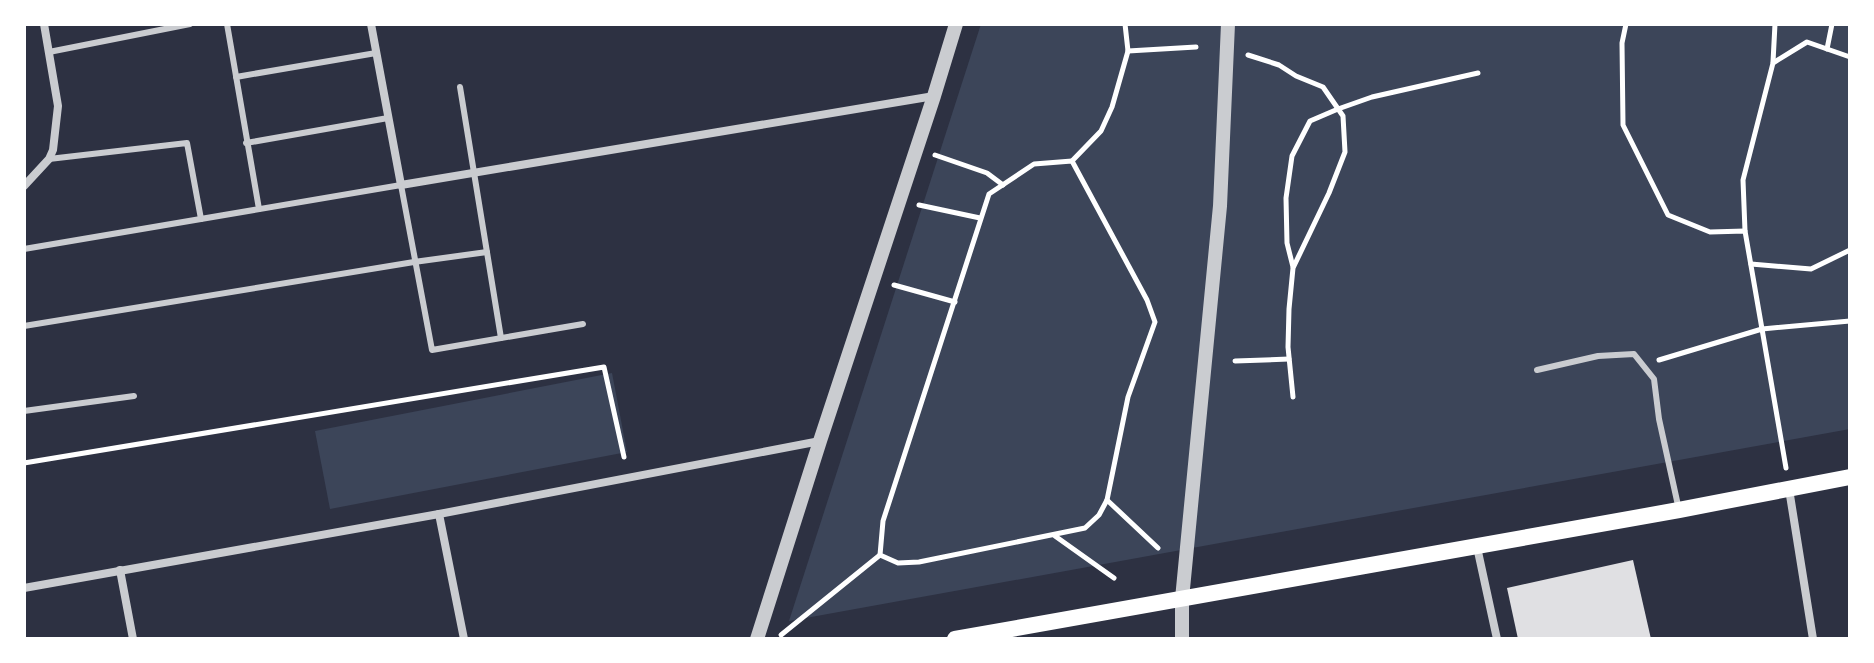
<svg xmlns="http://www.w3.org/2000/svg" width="1874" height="663" font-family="'Work Sans',sans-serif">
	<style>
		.green { fill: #3c4559 }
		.building { fill: #e0e0e3 }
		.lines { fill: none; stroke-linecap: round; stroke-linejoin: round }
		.path { stroke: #fff; stroke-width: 5 }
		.service { stroke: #caccd0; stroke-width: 6 }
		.minor { stroke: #caccd0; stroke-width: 8 }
		.tertiary { stroke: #caccd0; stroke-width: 14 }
		.secondary { stroke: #fff; stroke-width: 16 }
	</style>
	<rect width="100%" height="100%" fill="#2d3142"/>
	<!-- green -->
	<g class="green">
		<path d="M981,24H1850V429L789,621Z"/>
		<path d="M612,373L627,452L330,509L315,431Z"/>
	</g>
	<!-- building -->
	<path class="building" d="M1633,560L1651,639H1518L1507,588Z"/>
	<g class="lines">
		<!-- path -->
		<g class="path">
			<path d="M1626,24L1622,43L1623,125L1668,215L1710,232L1745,231L1762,329L1659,360"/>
			<path d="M1827,49L1832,24"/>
			<path d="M1128,51L1196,47"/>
			<path d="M1248,55L1279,65L1296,76L1323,87L1343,116L1345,152L1329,193L1293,268L1289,309L1288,347L1293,397"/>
			<path d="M1773,62L1775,24"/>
			<path d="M935,155L987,173L1003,185"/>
			<path d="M1072,161L1147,300L1155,322L1128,397L1107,500L1099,515L1085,528L919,562L898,563L880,555L883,521L989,194L1034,164Z"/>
			<path d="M1072,161L1101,131L1112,107L1128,51L1125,24"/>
			<path d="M919,205L980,218"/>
			<path d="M1745,231L1743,180L1773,63L1807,42L1850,57"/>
			<path d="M1751,264L1811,269L1850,250"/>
			<path d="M1293,267L1287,243L1286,198L1292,156L1310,121L1338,109L1372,97L1478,73"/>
			<path d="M894,285L955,302"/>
			<path d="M1235,361L1289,359"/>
			<path d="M24,463L604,367L624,457"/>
			<path d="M1786,468L1762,329L1850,321"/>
			<path d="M1107,500L1158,548"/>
			<path d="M1055,536L1114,578"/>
			<path d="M781,635L880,555"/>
		</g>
		<!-- service -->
		<g class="service">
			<path d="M227,24L259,209"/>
			<path d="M49,52L190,24"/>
			<path d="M236,77L376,53"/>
			<path d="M460,87L501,338"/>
			<path d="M246,143L388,118"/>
			<path d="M49,159L187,143L201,219"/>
			<path d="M24,249L401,185L432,350L583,324"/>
			<path d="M24,326L414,262L487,252"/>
			<path d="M1537,370L1598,356L1634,354L1654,379L1659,419L1679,510"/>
			<path d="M24,411L134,396"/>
		</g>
		<!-- minor -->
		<g class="minor">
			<path d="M371,24L401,185L934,96"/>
			<path d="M24,186L49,159L53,150L58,106L44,24"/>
			<path d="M1789,489L1813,639"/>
			<path d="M439,514L464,639"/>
			<path d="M1477,547L1497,639"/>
			<path d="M120,570L133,639"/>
			<path d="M24,588L439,514L820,441"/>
		</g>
		<!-- tertiary -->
		<g class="tertiary">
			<path d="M757,639L820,441L934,96L956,24"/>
			<path d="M1182,639V599L1220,206L1228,24"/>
		</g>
		<!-- secondary -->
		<path class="secondary" d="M955,639L1679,510L1850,477"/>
	</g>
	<!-- border -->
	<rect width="1874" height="663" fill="none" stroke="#ffffff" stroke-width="52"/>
</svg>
